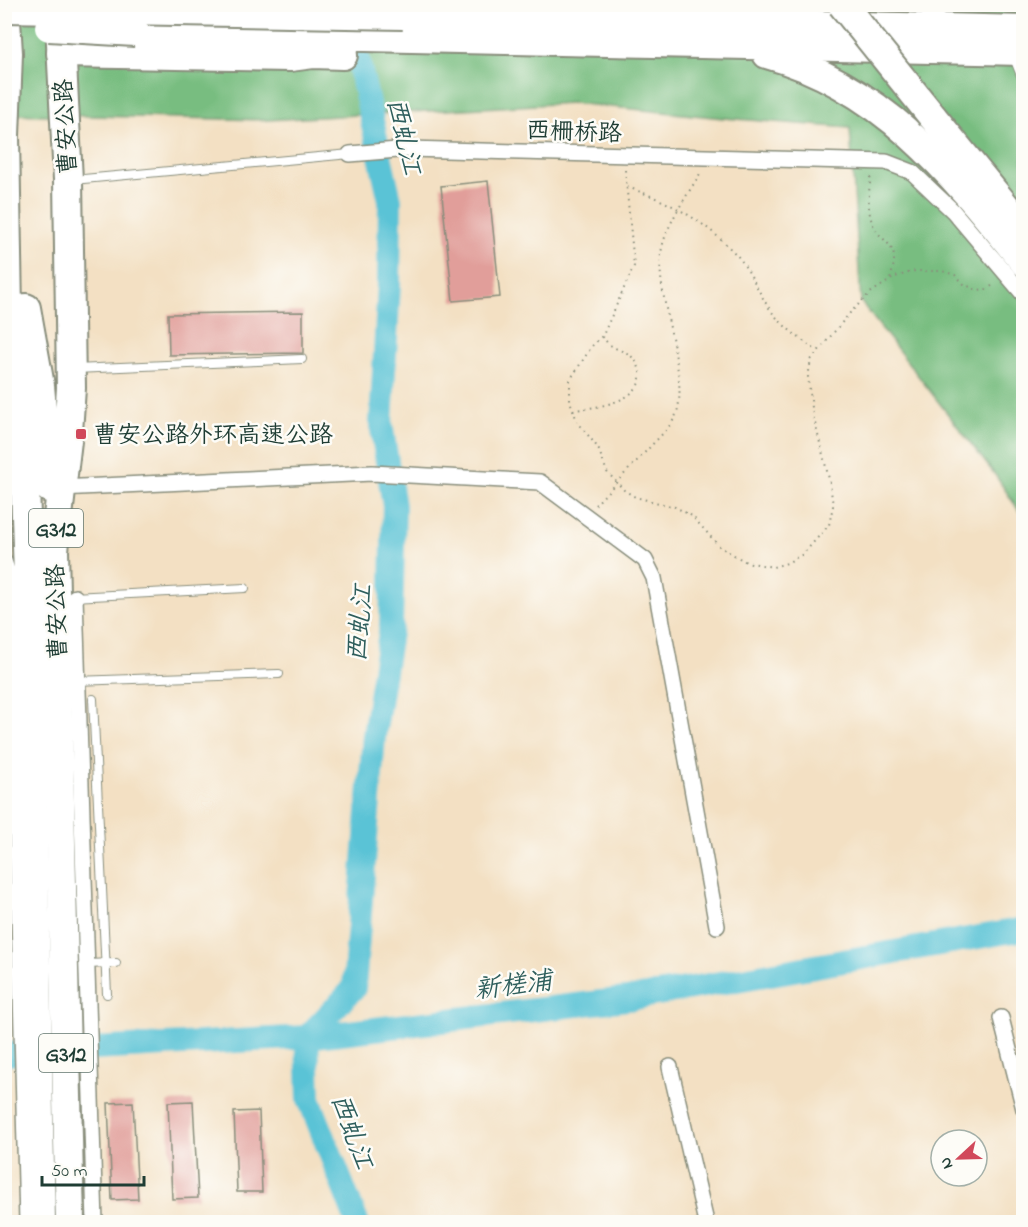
<svg xmlns="http://www.w3.org/2000/svg" width="1028" height="1227" font-family="'Indie Flower','LXGW WenKai TC',sans-serif">
	<style>
		.forest { fill: #78bd80; stroke: #4c7d5a; stroke-width: 1.5 }
		.lines { fill: none; stroke-linecap: round; stroke-linejoin: round }
		.river { stroke: #5ac3d6; stroke-width: 24 }
		.building { fill: #e19e9a }
		.lane-casing { stroke: #898e7c; stroke-width: 10 }
		.street-casing { stroke: #898e7c; stroke-width: 18 }
		.highway-casing { stroke: #898e7c; stroke-width: 32 }
		.path { stroke: #898e7c; stroke-width: 2; stroke-dasharray: 1.5 4.5; stroke-linecap: butt }
		.lane { stroke: #fff; stroke-width: 8 }
		.street { stroke: #fff; stroke-width: 15 }
		.highway { stroke: #fff; stroke-width: 28 }
		.highway-bridge-casing { stroke: #898e7c; stroke-width: 32; stroke-linecap: butt }
		.highway-bridge { stroke: #fff; stroke-width: 28 }
		.poi-dot { fill: #d1495b; stroke: #fdfcf7; stroke-width: 2 }
		.labels { text-anchor: middle; stroke-width: 5; stroke-linejoin: round; paint-order: stroke }
		.shield { fill: #fdfcf7; stroke: #62766e; stroke-width: 1.5 }
		.shield-label { font-size: 22px; font-weight: bold; fill: #1f3d34 }
		.street-label { font-size: 24px; fill: #1f3d34; stroke: #fdfcf7 }
		.poi-label { font-size: 24px; fill: #1f3d34; stroke: #fdfcf7; text-anchor: start }
		.water-label { font-size: 26px; font-style: italic; fill: #2e5e5c; stroke: #fdfcf7 }
	</style>
	<rect width="100%" height="100%" fill="#fdfcf7"/>
	<filter id="ink" filterUnits="userSpaceOnUse"><feTurbulence type="fractalNoise" baseFrequency=".0167" numOctaves="2"/><feDisplacementMap in="SourceGraphic" scale="12" xChannelSelector="R" yChannelSelector="G"/><feConvolveMatrix kernelMatrix="1 2 1 2 8 2 1 2 1" color-interpolation-filters="sRGB"/></filter>
	<filter id="wash" filterUnits="userSpaceOnUse"><feTurbulence type="fractalNoise" baseFrequency=".008" numOctaves="4" result="noise"/><feDisplacementMap in="SourceGraphic" scale="24" xChannelSelector="R" yChannelSelector="G"/><feGaussianBlur stdDeviation="1.35" result="paint"/><feColorMatrix in="noise" values="0 0 0 0 0 0 0 0 0 0 0 0 0 0 0 0 0 1.4 0 .05"/><feComposite in="paint" operator="in"/></filter>
	<g filter="url(#wash)">
		<rect width="100%" height="100%" fill="#f3e0c3"/>
		<!-- forest -->
		<path class="forest" d="M5,5H1023V517L996,476L861,302L850,128L723,118L572,103L267,120L5,114Z"/>
		<g class="lines">
			<!-- river -->
			<g class="river">
				<path d="M349,19L390,200L389,284L381,423L394,506L391,626L374,736L354,988L307,1037L309,1099L357,1222"/>
				<path d="M4,1054L307,1037L635,998L1024,929"/>
			</g>
		</g>
		<g id="blocks">
			<!-- building -->
			<g class="building">
				<path d="M488,181L500,297L453,301L441,186Z"/>
				<path d="M303,312V353L169,355L168,314Z"/>
				<path d="M193,1101L198,1198L172,1199L168,1102Z"/>
				<path d="M133,1102L138,1199L112,1200L108,1103Z"/>
				<path d="M259,1111L262,1192H237L234,1112Z"/>
			</g>
		</g>
	</g>
	<g filter="url(#ink)">
		<use href="#blocks" fill-opacity="0" stroke="#898e7c" stroke-width="1.5"/>
		<g class="lines">
			<!-- lane casing -->
			<g class="lane-casing">
				<g id="lane">
					<path d="M1014,58L1024,83"/>
					<path d="M73,180L350,154"/>
					<path d="M75,369L302,359"/>
					<path d="M73,597L245,588"/>
					<path d="M75,681L279,674"/>
					<path d="M93,699L107,994"/>
					<path d="M84,964L116,963"/>
				</g>
			</g>
			<!-- street casing -->
			<g class="street-casing">
				<g id="street">
					<path d="M350,154L409,149L886,162L912,172L953,211L1024,295"/>
					<path d="M4,457L9,444L8,408"/>
					<path d="M60,488L372,473L540,482L645,560L654,578L717,926"/>
					<path d="M4,561L13,588L14,605L16,799L27,1222"/>
					<path d="M75,597L95,1222"/>
					<path d="M1001,1018L1024,1109"/>
					<path d="M670,1067L706,1222"/>
				</g>
			</g>
			<!-- highway casing -->
			<g class="highway-casing">
				<g id="highway">
					<path d="M5,4L8,53L5,136L8,311L23,426L29,605L41,1222"/>
					<path d="M59,4L68,180L71,388L68,432L54,550L70,1222"/>
					<path d="M403,15L1024,30"/>
					<path d="M135,32L1024,51"/>
					<path d="M61,53L290,57L313,54L343,55"/>
					<path d="M767,54C883,86 952,173 1024,262"/>
					<path d="M932,116L1024,229"/>
					<path d="M26,308L40,386L49,488"/>
				</g>
			</g>
			<!-- path -->
			<g class="path">
				<path d="M625,170L634,266L603,335L592,346L570,380V401L577,421L598,448L607,472L624,490L635,497L675,507L692,516L720,547L746,562L773,567L787,563L803,554L829,525L833,506L830,483L813,415L808,377L811,360L849,314L870,293L895,277L915,271H942L955,275L964,284L974,289L985,290L995,284"/>
				<path d="M871,177C868,194 866,218 878,233C883,239 890,244 893,252C896,261 892,271 890,280"/>
				<path d="M627,187C667,201 695,215 726,244C732,251 740,257 744,265C753,278 759,292 767,305C779,324 799,338 817,351"/>
				<path d="M573,410C593,408 637,403 640,378C641,370 638,363 632,357C627,351 618,351 612,346C608,344 605,340 602,337"/>
				<path d="M595,505C613,486 631,467 649,448C657,439 670,428 675,417C692,382 655,296 661,254C664,227 687,196 701,172"/>
			</g>
			<!-- lane -->
			<use href="#lane" class="lane"/>
			<!-- street -->
			<use href="#street" class="street"/>
			<!-- highway -->
			<use href="#highway" class="highway"/>
			<!-- highway-bridge casing -->
			<g class="highway-bridge-casing">
				<g id="highway-bridge">
					<path d="M842,4L932,116"/>
					<path d="M4,8L403,15"/>
					<path d="M49,27L135,32"/>
				</g>
			</g>
			<!-- highway-bridge -->
			<use href="#highway-bridge" class="highway-bridge"/>
		</g>
	</g>
	<!-- markers -->
	<rect class="poi-dot" x="75" y="428" width="12" height="12" rx="3"/>
	<g class="labels">
		<!-- shield labels -->
		<g class="shield">
			<rect x="29" y="509" width="54" height="38" rx="4.5"/>
			<rect x="39" y="1034" width="54" height="38" rx="4.5"/>
		</g>
		<g class="shield-label">
			<text x="56" y="536">G312</text>
			<text x="66" y="1061">G312</text>
		</g>
		<!-- street labels -->
		<g class="street-label">
			<text transform="translate(65 127) rotate(-93)" y="8">曹安公路</text>
			<text transform="translate(574 131) rotate(2)" y="8">西栅桥路</text>
			<text transform="translate(56 612) rotate(-92)" y="8">曹安公路</text>
		</g>
		<!-- poi labels -->
		<g class="poi-label">
			<text x="93" y="442">曹安公路外环高速公路</text>
		</g>
		<!-- water labels -->
		<g class="water-label">
			<text transform="translate(405 136) rotate(77)" y="9">西虬江</text>
			<text transform="translate(359 623) rotate(-85)" y="9">西虬江</text>
			<text transform="translate(513 984) rotate(-7)" y="9">新槎浦</text>
			<text transform="translate(353 1131) rotate(70)" y="9">西虬江</text>
		</g>
	</g>
	<!-- margin -->
	<rect width="1028" height="1227" fill="none" stroke="#fdfcf7" stroke-width="24"/>
	<!-- north arrow -->
	<g transform="translate(959 1158) rotate(248)"><circle r="28" fill="#fdfcf7" stroke="#a4b0a9" stroke-width="1.5"/>
	<path d="M0-4.5L10 22L0 15L-10 22Z" fill="#d1495b"/>
	<text y="-9" font-size="16" font-weight="bold" text-anchor="middle" fill="#1f3d34">N</text>
	</g>
	<!-- scale -->
	<path d="M42 1176v9h102v-9" fill="none" stroke="#1f3d34" stroke-width="3"/>
	<text x="51" y="1176" font-size="18" fill="#1f3d34" stroke="#fdfcf7" stroke-width="4.5" paint-order="stroke">50 m</text>
</svg>
